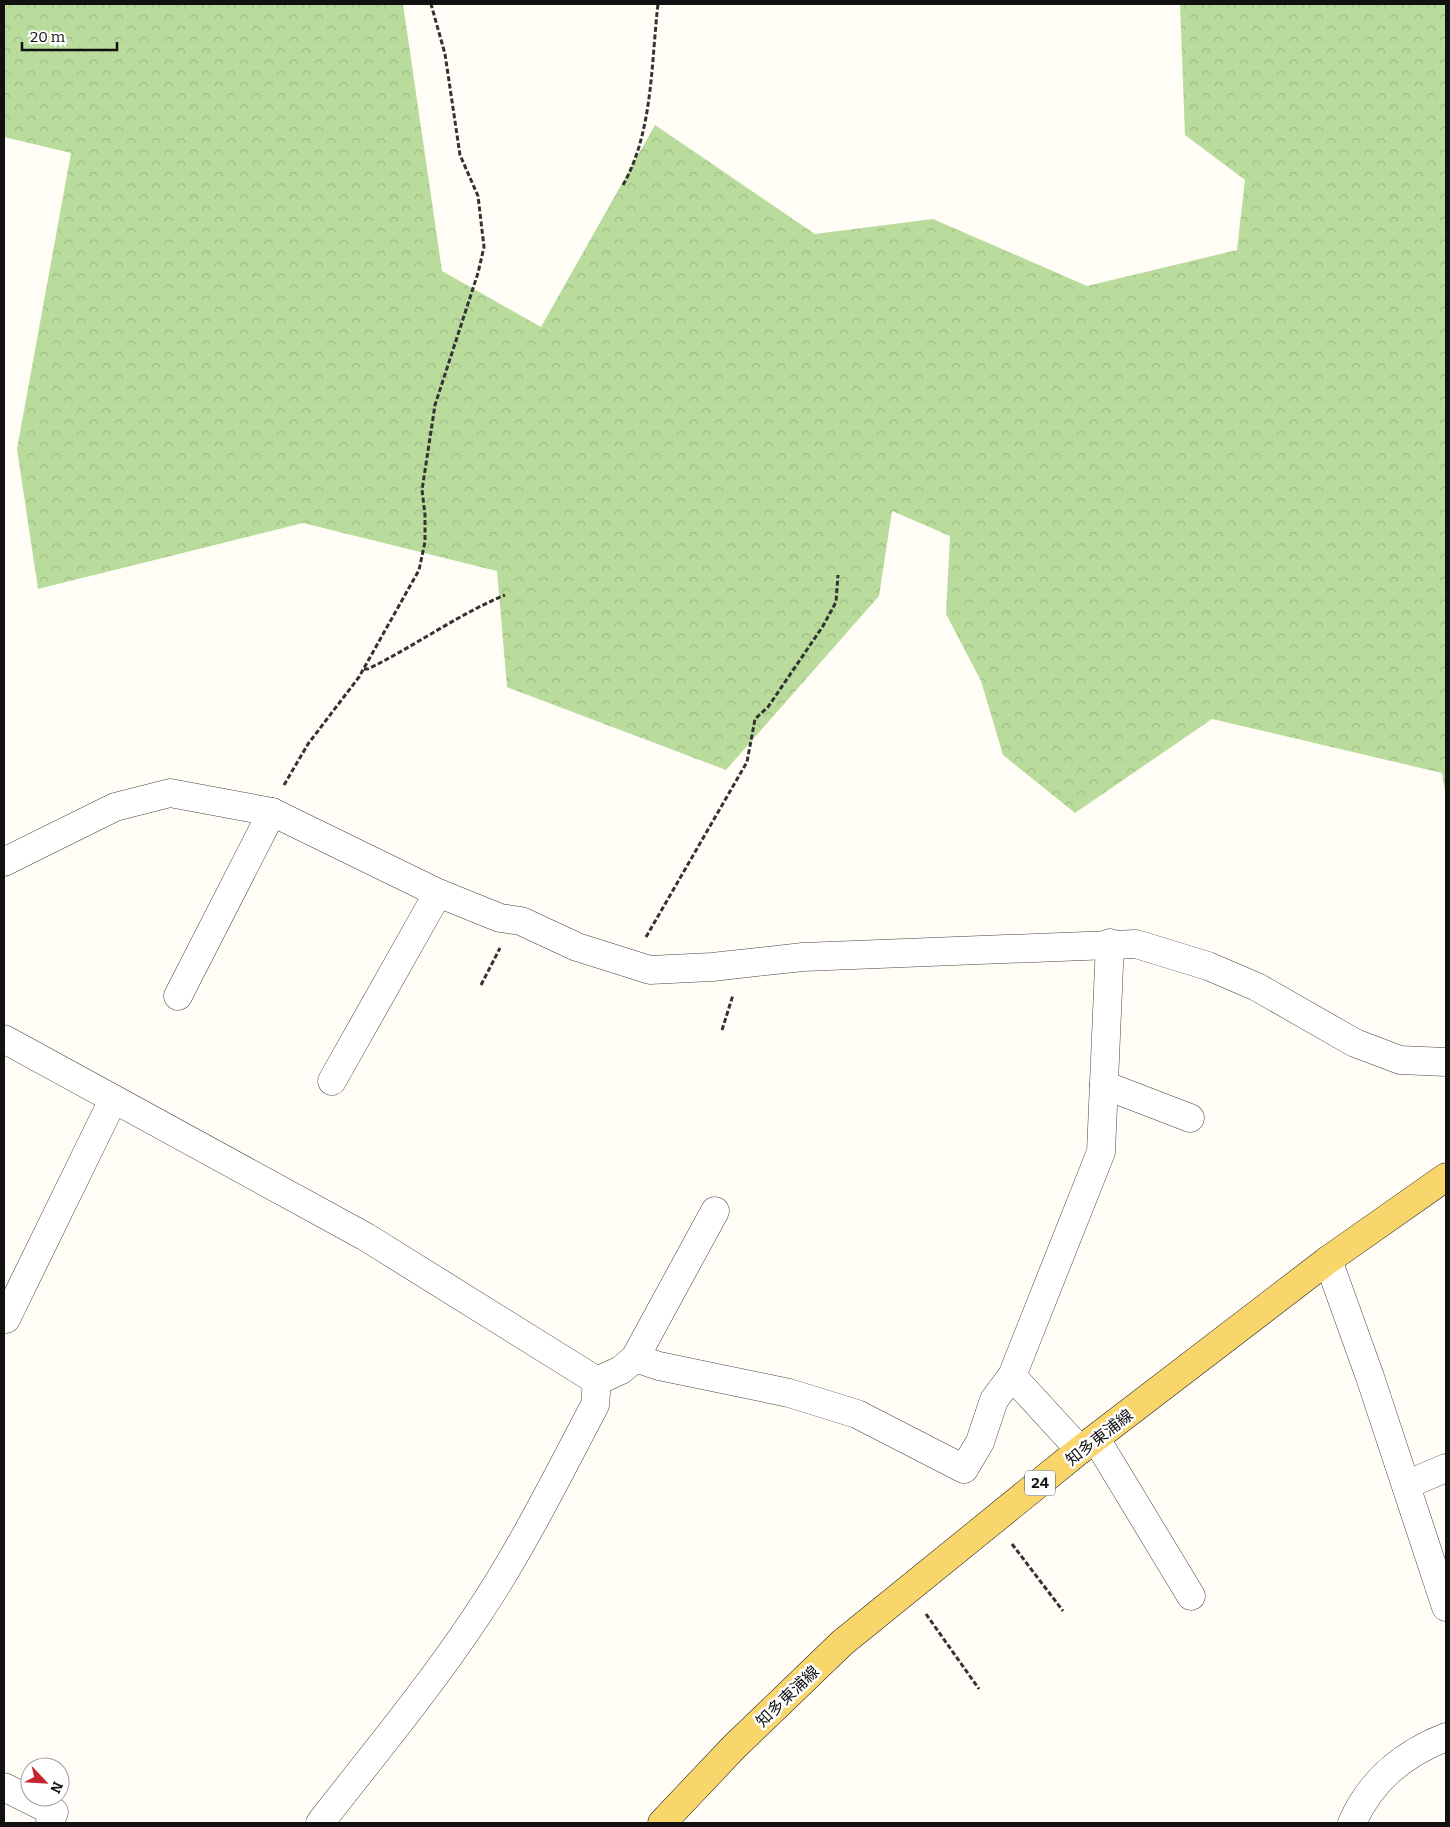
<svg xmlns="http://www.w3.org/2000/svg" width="1450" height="1827" font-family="Bitter,'Noto Sans JP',serif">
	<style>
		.forest { fill: url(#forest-crowns) }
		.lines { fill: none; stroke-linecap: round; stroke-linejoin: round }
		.minor-casing { stroke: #444; stroke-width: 29 }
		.major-casing { stroke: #222; stroke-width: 29 }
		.path { stroke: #333; stroke-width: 3; stroke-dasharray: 5 2.5; stroke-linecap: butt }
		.minor { stroke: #fff; stroke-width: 28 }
		.major { stroke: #f9d66b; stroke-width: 28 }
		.labels { text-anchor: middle; stroke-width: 5; stroke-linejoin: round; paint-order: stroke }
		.shield { fill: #fff; stroke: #585858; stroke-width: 1 }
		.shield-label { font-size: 15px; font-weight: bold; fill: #111 }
		.street-label { font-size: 16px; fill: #111; stroke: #fff }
	</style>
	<defs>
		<pattern id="forest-crowns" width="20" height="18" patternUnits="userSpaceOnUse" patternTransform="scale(1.25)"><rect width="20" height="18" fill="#b9dc9c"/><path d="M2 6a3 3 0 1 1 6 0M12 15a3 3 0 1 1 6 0" fill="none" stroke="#9ebc85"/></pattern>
	</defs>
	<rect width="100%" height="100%" fill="#fffdf5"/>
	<!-- forest -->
	<path class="forest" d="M4,4H403L442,271L541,327L655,125L815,234L933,219L1087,286L1237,250L1245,180L1185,135L1180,4H1446V796L1442,773L1212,719L1075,813L1003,755L981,681L946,614L950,536L892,511L879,596L726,770L507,687L497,571L303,523L38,589L17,449L71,153L4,137Z"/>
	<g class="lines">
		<!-- minor casing -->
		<g class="minor-casing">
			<g id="minor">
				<path d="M4,862L115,807L170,793L272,812L438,893L500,918L521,921L577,947L650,970L712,967L803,957L1136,944L1208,966L1257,987L1355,1043L1400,1060L1446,1062"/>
				<path d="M178,996L272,812"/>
				<path d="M4,1039L366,1237L597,1381"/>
				<path d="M332,1081L438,893"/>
				<path d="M1104,1085L1190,1118"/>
				<path d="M1328,1260L1370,1377L1446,1607"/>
				<path d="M4,1318L6,1319L113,1100"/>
				<path d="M635,1358L715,1211"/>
				<path d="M1012,1376L1080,1450"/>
				<path d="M597,1381L621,1370L635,1358L659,1366L789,1393L857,1414L964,1469L980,1442L994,1400L1012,1376L1101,1152L1110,943"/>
				<path d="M1096,1439L1191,1596"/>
				<path d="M1406,1485L1446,1468"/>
				<path d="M4,1787L54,1812L50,1823"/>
				<path d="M320,1823C373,1755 428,1689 476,1617C521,1550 557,1477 595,1405L597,1381"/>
				<path d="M1352,1823C1371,1780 1403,1754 1446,1737"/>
			</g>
		</g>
		<!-- major casing -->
		<g class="major-casing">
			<path id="major" d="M662,1823L733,1748L842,1643L1080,1450L1328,1260L1446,1177"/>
		</g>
		<!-- path -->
		<g class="path">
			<path d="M623,185C653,132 651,64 658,4"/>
			<path d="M364,669H368C415,646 457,615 505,595"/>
			<path d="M284,785L308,744L359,677L419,570L425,542V515L422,490L435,405L478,273L484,247L478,196L460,155L445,54L431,4"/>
			<path d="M646,937L747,762L755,719L768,707L823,626L836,602L838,575"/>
			<path d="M481,985L500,948"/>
			<path d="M722,1030L733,995"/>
			<path d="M1012,1544L1063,1611"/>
			<path d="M926,1614L979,1689"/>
		</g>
		<!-- minor -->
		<use href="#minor" class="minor"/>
		<!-- major -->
		<use href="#major" class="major"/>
	</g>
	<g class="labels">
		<!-- shield labels -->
		<rect class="shield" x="1025" y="1470.5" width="30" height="25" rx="4"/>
		<g class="shield-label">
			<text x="1040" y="1488">24</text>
		</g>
		<!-- street labels -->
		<g class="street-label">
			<text transform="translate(1099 1437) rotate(-38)" y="6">知多東浦線</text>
			<text transform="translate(787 1696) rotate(-44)" y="6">知多東浦線</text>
		</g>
	</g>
	<!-- border -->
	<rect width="1450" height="1827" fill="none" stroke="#111111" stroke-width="10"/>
	<!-- north arrow -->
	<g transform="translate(45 1782) rotate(115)"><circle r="24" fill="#ffffff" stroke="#a0a0a0"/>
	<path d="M0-4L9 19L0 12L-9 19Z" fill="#c4262e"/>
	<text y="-8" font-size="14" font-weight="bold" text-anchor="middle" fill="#111111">N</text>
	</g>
	<!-- scale -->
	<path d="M22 42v8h95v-8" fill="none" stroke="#111111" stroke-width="2.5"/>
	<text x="30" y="42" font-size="15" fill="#111111" stroke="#ffffff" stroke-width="4" paint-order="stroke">20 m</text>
</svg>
